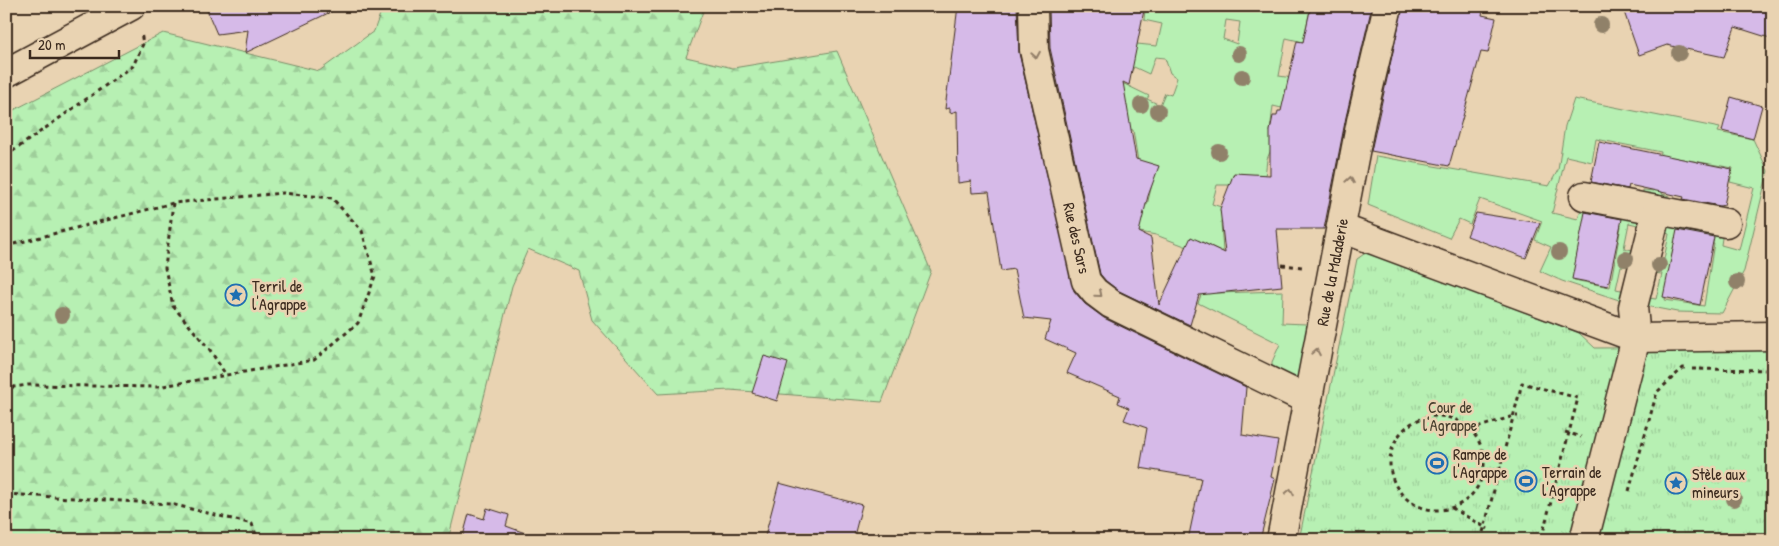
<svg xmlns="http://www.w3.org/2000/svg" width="1779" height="546" font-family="'Patrick Hand',sans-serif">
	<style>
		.green { fill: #b7f0b3; stroke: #798d68; fill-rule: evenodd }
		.forest { fill: url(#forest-firs); stroke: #798d68 }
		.park { fill: url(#park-tufts); stroke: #798d68 }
		.building { fill: #d6bae8; stroke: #3b2a1e }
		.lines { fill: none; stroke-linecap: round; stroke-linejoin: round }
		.minor-casing { stroke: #3b2a1e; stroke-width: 31 }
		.major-casing { stroke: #3b2a1e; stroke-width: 31 }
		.path { stroke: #3b2a1e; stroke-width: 3; stroke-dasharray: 4 4; stroke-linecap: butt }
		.minor { stroke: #e9d3b2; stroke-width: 28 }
		.major { stroke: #e9d3b2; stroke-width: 28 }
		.tree { fill: #908169 }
		.oneway { stroke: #927e68 }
		.labels { text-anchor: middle; stroke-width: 5; stroke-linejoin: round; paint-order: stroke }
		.street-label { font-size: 16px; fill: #3b2a1e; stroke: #e9d3b2 }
		.poi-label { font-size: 16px; fill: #3b2a1e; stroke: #e9d3b2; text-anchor: start }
		.park-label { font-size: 16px; fill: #473e2d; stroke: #e9d3b2 }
	</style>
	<defs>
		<pattern id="forest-firs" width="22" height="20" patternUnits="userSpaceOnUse" patternTransform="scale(1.25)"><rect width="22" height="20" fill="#b7f0b3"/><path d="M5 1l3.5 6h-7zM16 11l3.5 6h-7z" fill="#9ece9a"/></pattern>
		<pattern id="park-tufts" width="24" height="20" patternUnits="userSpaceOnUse" patternTransform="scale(1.25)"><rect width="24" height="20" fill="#b7f0b3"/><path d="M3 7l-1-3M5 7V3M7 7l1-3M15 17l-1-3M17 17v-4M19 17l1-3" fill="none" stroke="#9ece9a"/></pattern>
	</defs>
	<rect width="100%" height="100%" fill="#e9d3b2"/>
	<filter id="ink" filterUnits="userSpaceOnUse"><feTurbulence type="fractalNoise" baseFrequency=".02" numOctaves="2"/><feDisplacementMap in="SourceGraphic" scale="10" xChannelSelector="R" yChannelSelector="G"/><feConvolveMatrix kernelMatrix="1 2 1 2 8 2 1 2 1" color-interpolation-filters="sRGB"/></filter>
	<g filter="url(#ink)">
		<!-- green -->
		<g class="green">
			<path d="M1132,6H1291L1310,10L1303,42L1286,38L1279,76L1292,78L1290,110L1273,106L1270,132L1278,133L1267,159L1264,186L1247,184L1232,178L1230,185H1217L1212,204L1224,208L1221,222L1223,252L1198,240L1190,248L1156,235L1134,231L1140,203L1147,205L1152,184L1138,161L1133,130L1119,126L1112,78L1149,96L1147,99L1160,105L1165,93L1171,95L1177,78L1170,73L1165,58L1155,57L1149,74L1134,67L1129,76L1127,43L1157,46L1162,24L1144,20L1145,10ZM1226,20L1240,22L1237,44L1223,39Z"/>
			<path d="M1574,99L1720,128L1718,132L1753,139L1768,171L1744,271L1722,313L1677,312L1646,306L1648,298L1656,299L1662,274L1653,273L1656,257L1664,259L1669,234L1659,231L1669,225L1719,234L1722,238L1721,245L1739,250L1754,188L1730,182L1733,168L1671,157L1662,194L1670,196L1668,201L1643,194V190L1654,191L1661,152L1596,139L1592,162L1566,156L1552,213L1578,219L1582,206L1636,219L1638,221V225L1629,223L1624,248L1632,250L1630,254V267L1621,266L1616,289L1626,291L1625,302L1562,281L1540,271L1551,247L1535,240L1542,221L1480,199L1470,224L1459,219L1449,238L1368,205L1376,156L1549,186L1558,170L1565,126ZM1586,219L1621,226L1610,287L1574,280ZM1675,237L1714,243L1704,306L1665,300Z"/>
			<path d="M1203,290L1218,293L1283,291L1282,323L1306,324L1309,332L1297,377L1279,374L1272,370V362L1280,344L1198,303Z"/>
		</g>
		<!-- forest -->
		<path class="forest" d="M383,6H705L686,57L733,68L837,51L931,271L882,402L730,390L658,394L592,320L579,271L528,249L512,286L448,540H6V114L163,33L319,71L374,31Z"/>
		<!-- park -->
		<path class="park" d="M1367,252L1579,333L1595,348L1773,347V540H1299L1357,259Z"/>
		<!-- building -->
		<g class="building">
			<path d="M205,6H343L245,53L248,30L217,34Z"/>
			<path d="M958,6H1017L1019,53L1074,291L1085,304L1104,318L1246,387L1242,435L1278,441L1271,477L1275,479L1260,540H1188L1201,478L1140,468L1147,428L1124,420L1129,408L1118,403L1120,396L1067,373L1076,353L1045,339L1051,321L1024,318L1014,269L1001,271L989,192L972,193L971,181L958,183L957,111L950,113V108L945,109Z"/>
			<path d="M1049,6H1128L1144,10L1129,85L1123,82L1136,159L1159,166L1148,196L1139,232L1151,238L1159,305L1191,237L1225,253L1220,209L1234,173L1270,175V131L1273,116H1277L1278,111H1281L1297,41L1303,42L1311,6H1372L1346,117L1324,229H1277L1282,286L1199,295L1190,325L1119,291L1106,281L1100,274L1050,48Z"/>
			<path d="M1403,6H1484L1482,15L1496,18L1488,53L1481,52L1449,166L1371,151Z"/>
			<path d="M1622,6H1750L1773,12V39L1735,27L1724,57L1667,45L1639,55Z"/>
			<path d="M1731,97L1762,106L1753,139L1722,131Z"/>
			<path d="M1599,142L1732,169L1724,205L1720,206L1683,199L1684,197L1629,185L1628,189L1591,182Z"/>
			<path d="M1585,212L1622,219L1608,286L1572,279Z"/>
			<path d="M1476,213L1540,223L1526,258L1467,236Z"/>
			<path d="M1677,230L1714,237L1700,305L1663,297Z"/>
			<path d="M764,356L788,363L777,401L752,393Z"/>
			<path d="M779,483L862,505L853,540H764Z"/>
			<path d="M487,508L509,515L506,526L533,536V540H462L469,514L484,519Z"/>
		</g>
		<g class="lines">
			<!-- minor casing -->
			<g class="minor-casing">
				<g id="minor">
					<path d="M1033,6L1034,50L1086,281L1095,292L1111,304L1308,400"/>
					<path d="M1584,196L1657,210"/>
					<path d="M1341,228L1636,338L1773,336"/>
					<path d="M1281,540L1361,121L1388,6"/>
					<path d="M1584,540L1636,338L1633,307L1657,210L1726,223"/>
				</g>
			</g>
			<!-- major casing -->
			<g class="major-casing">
				<path id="major" d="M6,73L131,6"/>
			</g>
			<!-- path -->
			<g class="path">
				<path d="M6,156L133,66L143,44L141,32"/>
				<path d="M173,203L165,268L173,306L210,350L226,375"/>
				<path d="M6,246L173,203L283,193L332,198L362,231L375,276L358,323L314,360L157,387L28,385L6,388"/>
				<path d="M1282,265L1303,267"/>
				<path d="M1692,369L1773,370"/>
				<circle cx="1437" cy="463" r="47"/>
				<path d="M1470,430L1514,416H1518"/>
				<path d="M1565,432L1581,437"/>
				<path d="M1629,491L1657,392L1683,368H1686"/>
				<path d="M6,494L171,504L252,524L258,540"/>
				<path d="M1452,508L1488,529"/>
				<path d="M1481,540L1522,383L1578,398L1541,540"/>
			</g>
			<!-- minor -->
			<use href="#minor" class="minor"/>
			<!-- major -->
			<use href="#major" class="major"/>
		</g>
		<!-- trees -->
		<g class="tree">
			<circle cx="1601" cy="25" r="8"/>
			<circle cx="1679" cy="53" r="8"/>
			<circle cx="1239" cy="54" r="8"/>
			<circle cx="1242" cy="77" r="8"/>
			<circle cx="1141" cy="105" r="8"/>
			<circle cx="1158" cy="111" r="8"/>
			<circle cx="1219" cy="152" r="8"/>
			<circle cx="1559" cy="252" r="8"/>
			<circle cx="1626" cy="259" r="8"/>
			<circle cx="1659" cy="265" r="8"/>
			<circle cx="1737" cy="282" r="8"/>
			<circle cx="62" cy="315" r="8"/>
			<circle cx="1734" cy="499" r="8"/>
		</g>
		<!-- one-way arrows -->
		<defs><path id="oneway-chevron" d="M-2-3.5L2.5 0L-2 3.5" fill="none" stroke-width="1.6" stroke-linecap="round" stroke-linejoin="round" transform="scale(1.25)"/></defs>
		<g class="oneway">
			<use href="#oneway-chevron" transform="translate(1036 55) rotate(80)"/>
			<use href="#oneway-chevron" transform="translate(1350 180) rotate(-80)"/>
			<use href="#oneway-chevron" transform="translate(1099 294) rotate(41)"/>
			<use href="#oneway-chevron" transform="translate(1316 352) rotate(-80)"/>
			<use href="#oneway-chevron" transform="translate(1290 492) rotate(-79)"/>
		</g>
	</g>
	<!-- icons -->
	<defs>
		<g id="sight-ring" transform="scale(1.125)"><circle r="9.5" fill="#e9d3b2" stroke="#1f6fb2" stroke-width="1.5"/><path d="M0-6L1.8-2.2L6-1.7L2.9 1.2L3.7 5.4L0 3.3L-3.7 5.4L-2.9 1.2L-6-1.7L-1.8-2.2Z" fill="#1f6fb2"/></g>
		<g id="stadium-ring" transform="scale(1.125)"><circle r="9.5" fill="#e9d3b2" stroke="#1f6fb2" stroke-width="1.5"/><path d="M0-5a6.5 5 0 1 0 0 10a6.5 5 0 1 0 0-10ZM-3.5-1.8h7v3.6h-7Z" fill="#1f6fb2"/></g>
	</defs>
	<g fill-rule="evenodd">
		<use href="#sight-ring" x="236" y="295"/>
		<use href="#stadium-ring" x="1437" y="463"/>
		<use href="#stadium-ring" x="1526" y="481"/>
		<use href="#sight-ring" x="1676" y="483"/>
	</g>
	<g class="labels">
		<!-- street labels -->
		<g class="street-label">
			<text transform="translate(1077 238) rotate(77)" y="6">Rue des Sars</text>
			<text transform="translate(1332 272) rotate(-79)" y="6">Rue de la Maladerie</text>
		</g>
		<!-- poi labels -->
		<g class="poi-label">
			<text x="252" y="292">Terril de<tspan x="252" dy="18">l'Agrappe</tspan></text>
			<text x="1453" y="460">Rampe de<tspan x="1453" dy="18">l'Agrappe</tspan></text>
			<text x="1542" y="478">Terrain de<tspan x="1542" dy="18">l'Agrappe</tspan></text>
			<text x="1692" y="480">Stèle aux<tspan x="1692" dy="18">mineurs</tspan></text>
		</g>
		<!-- park labels -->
		<g class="park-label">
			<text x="1450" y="413">Cour de<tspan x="1450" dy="18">l'Agrappe</tspan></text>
		</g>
	</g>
	<!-- margin -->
	<rect width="1779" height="546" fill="none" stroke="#e9d3b2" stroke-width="25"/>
	<rect x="12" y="12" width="1754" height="521" fill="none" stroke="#3b2a1e" stroke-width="2" filter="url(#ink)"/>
	<!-- scale -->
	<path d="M30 50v8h89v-8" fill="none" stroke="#3b2a1e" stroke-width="2.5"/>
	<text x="38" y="50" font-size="15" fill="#3b2a1e" stroke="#e9d3b2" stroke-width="4" paint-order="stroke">20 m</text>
</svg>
